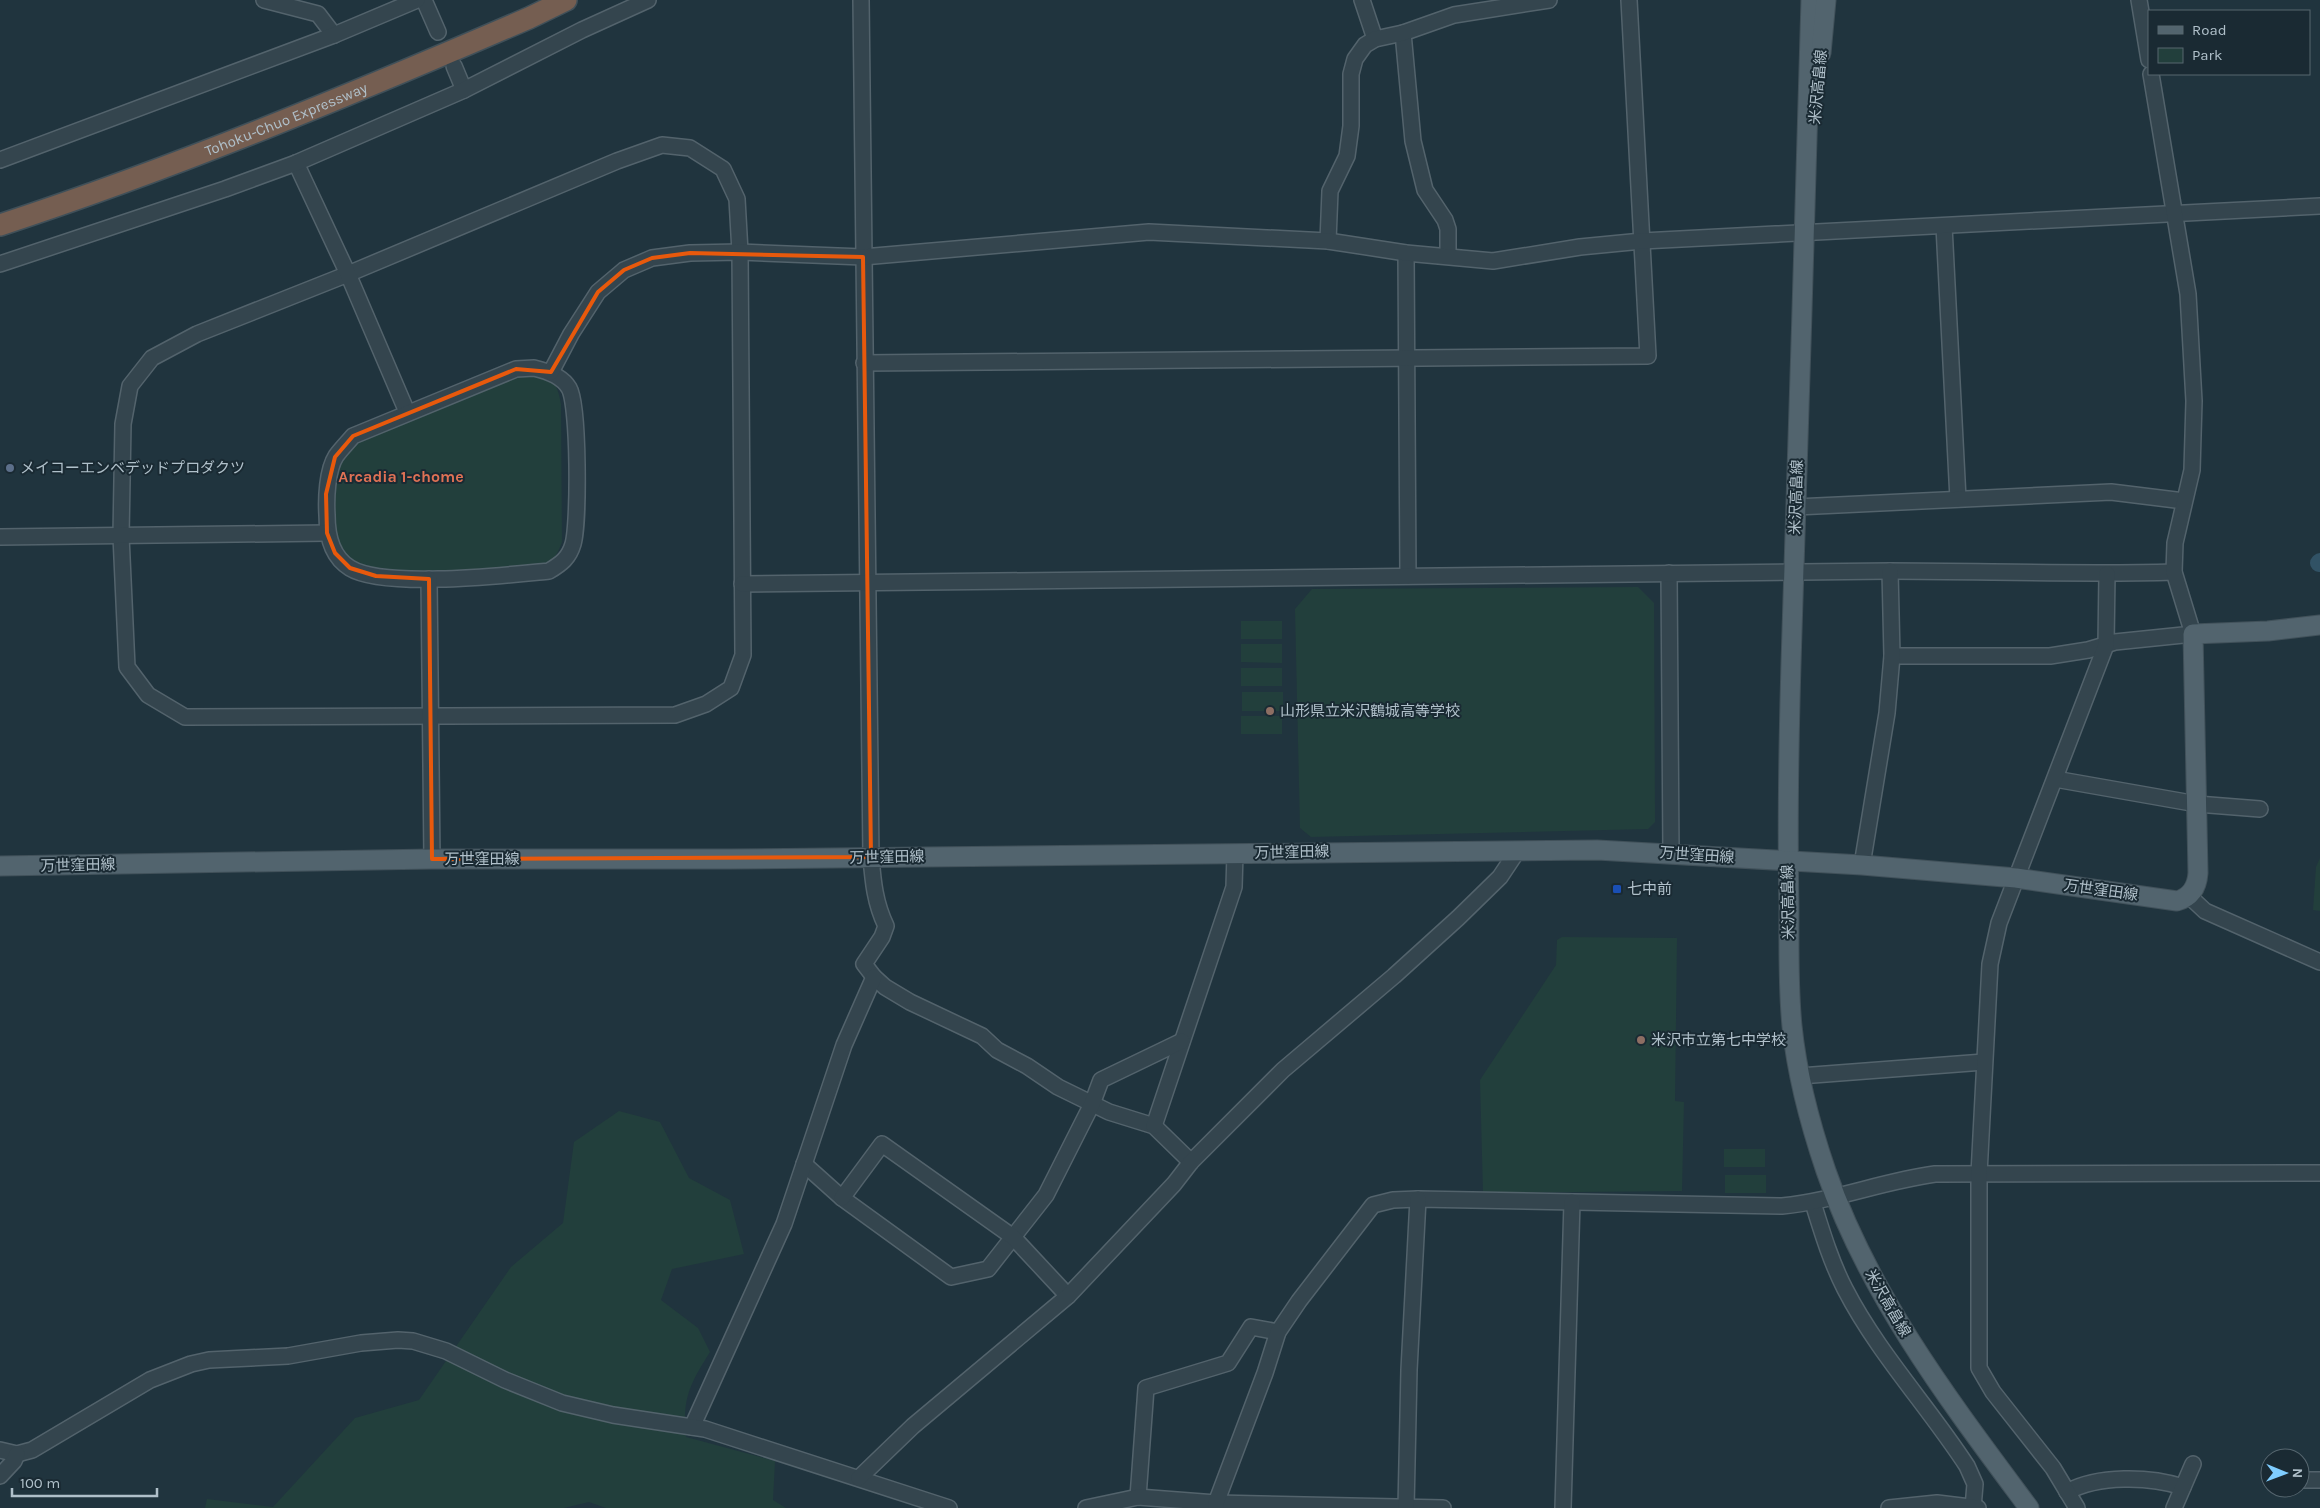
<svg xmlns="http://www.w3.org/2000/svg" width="2320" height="1508" font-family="Karla,'Noto Sans JP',sans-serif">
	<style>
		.green { fill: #223f3c }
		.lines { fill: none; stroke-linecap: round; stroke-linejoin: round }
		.river { stroke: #315265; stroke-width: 18 }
		.minor-casing { stroke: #53636c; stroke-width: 18 }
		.major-casing { stroke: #41515a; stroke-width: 21 }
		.highway-casing { stroke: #405059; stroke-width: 24 }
		.minor { stroke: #34454e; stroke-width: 15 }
		.major { stroke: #52646e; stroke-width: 19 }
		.highway { stroke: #755e51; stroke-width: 21 }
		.marked { fill: none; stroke: #e8590c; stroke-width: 4; stroke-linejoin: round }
		.service-dot { fill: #5c6f8a; stroke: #1a2a33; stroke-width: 2 }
		.education-dot { fill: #8d6e63; stroke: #1a2a33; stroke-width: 2 }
		.transit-dot { fill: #1a4fb4; stroke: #1a2a33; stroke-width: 2 }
		.labels { text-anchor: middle; stroke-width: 4; stroke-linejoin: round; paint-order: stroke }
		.street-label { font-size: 15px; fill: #b0c0ca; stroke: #1a2a33 }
		.poi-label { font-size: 15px; fill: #b0c0ca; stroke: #1a2a33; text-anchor: start }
		.neighbourhood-label { font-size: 16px; font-weight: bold; fill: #e07255; stroke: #1a2a33 }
	</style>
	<rect width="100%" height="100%" fill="#20343e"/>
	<!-- green -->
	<g class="green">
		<path d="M516,374C544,375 556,372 561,404L562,542C557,556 551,565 536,569L349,575L340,570L332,557L324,482L352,444Z"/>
		<path d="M1638,587L1654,603L1655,822L1648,829L1311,837L1300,828L1295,609L1312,589Z"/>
		<rect x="1241" y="621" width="41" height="18"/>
		<path d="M1241,644H1282V663L1241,662Z"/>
		<rect x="1241" y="668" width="41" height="18"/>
		<rect x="1242" y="692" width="41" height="19"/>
		<rect x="1241" y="716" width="41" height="18"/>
		<path d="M2320,858V911L2313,910L2316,867Z"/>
		<path d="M1562,937L1677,938L1675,1101L1684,1102L1682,1191L1483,1193L1480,1080L1556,965L1557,940Z"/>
		<path d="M619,1111L660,1122L689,1178L730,1200L744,1254L672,1269L661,1300L698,1328L710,1352C690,1384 682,1398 686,1437L775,1461L773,1500L786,1508H606L589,1502L564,1508H205L207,1499L273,1507L355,1418L419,1400L511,1267L563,1223L574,1142Z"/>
		<rect x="1724" y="1149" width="41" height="18"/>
		<rect x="1725" y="1175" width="41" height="18"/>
	</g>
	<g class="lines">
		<!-- river -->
		<path class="river" d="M2319,563L2320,562"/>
		<!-- minor casing -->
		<g class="minor-casing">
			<g id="minor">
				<path d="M264,0L318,14L334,35"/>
				<path d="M424,0L438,32"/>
				<path d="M861,0L871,857C873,882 875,903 886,926L882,937L864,964L874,977L885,987L910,1002L982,1036L997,1050L1027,1066L1058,1087L1109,1112L1154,1126L1191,1162"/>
				<path d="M1362,0L1375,39"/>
				<path d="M2139,0L2149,60"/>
				<path d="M1403,33L1413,141L1425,190L1445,220L1448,229V256"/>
				<path d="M454,66L464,90"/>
				<path d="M662,145L690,148L723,169L737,199L740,252L743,655L731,688L706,704L675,715L185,717L148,695L127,667L121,536L123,424L130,386L152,358L197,334L348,274L617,161Z"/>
				<path d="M0,160L334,35L417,0"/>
				<path d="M296,163L348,274L407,412"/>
				<path d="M1944,226L1958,499"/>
				<path d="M1328,241L1330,191L1347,156L1351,126V74L1355,59L1365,45L1375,39L1403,33L1454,15L1549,0"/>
				<path d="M1406,253L1408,576"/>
				<path d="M0,264L225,189L296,163L464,90L582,30L648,0"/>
				<path d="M864,363L1648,356L1629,0"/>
				<path d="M534,368C547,371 562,376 569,388C579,405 579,523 573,544C569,558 561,564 549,571C507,575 384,589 350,568C332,557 327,535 327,515C326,499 327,470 336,456C341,449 348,442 353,436L516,369Z"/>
				<path d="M551,372L571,334L598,292L624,270L652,258L690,253L740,252L863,257L1149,232L1328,241L1406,253L1493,261L1580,247L1642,241L2320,206"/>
				<path d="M1796,507L2111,492L2184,501"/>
				<path d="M0,537L327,533"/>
				<path d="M1669,573L1671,853"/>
				<path d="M429,579L432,859"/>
				<path d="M742,584L1890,571C1984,571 2079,575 2174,572"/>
				<path d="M1892,656H2050L2088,650L2115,642L2193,634L2174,572L2175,543L2192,470L2194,401L2188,294L2151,74"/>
				<path d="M2055,779L2197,804L2260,809"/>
				<path d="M1862,865L1887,713L1892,656L1890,571"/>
				<path d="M2189,896L2205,911L2320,962"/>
				<path d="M1800,1076L1984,1062"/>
				<path d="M1154,1126L1234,887L1235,853"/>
				<path d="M804,1164L842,1198L951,1277L988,1269L1046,1195L1092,1104L1101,1080L1182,1041"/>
				<path d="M842,1198L882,1144L1013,1237L1068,1296"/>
				<path d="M1813,1203C1822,1232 1831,1262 1845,1289C1878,1353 1928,1406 1967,1466L1975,1484L1973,1508"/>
				<path d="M692,1427L784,1224L844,1045L874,977"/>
				<path d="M0,1450L17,1454L32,1450L150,1380L191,1364L209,1360L288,1356L361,1343L398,1340L413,1341L446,1351L505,1380L562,1403L613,1415L705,1429L949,1508"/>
				<path d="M0,1476L14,1461L17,1454"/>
				<path d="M859,1478L913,1426L1068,1296L1174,1184L1191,1162L1283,1070L1394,976L1458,918L1500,877L1518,850"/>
				<path d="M2300,1480H2320"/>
				<path d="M2067,1492C2098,1475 2149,1476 2183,1487"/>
				<path d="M1138,1497L1146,1388L1228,1363L1251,1327L1278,1332"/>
				<path d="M1086,1508L1138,1497L1216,1503L1443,1508"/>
				<path d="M1216,1508V1503L1265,1373L1278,1332L1299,1301L1373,1205L1393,1200L1418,1199L1782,1206C1834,1201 1883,1181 1935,1174L2320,1173"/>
				<path d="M1406,1508L1409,1370L1418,1199"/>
				<path d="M1563,1508L1572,1202"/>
				<path d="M1889,1508L1937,1503L1978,1508"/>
				<path d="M2077,1508L2053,1468L1993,1392L1979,1368V1174L1990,964L1999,923L2106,645L2107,574"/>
				<path d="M2174,1508L2193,1464"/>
			</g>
		</g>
		<!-- major casing -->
		<g class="major-casing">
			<g id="major">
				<path d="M1811,0C1806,210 1798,421 1792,631C1789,723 1787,815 1789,907C1789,947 1788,986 1792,1026C1797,1075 1810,1124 1826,1171C1869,1296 1951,1403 2029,1508"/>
				<path d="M1821,53L1826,0"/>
				<path d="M0,866L432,859H730L1597,850L1862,865L2016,878L2177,901C2191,897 2197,887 2198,873L2193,634L2268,631L2320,625"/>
			</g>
		</g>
		<!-- highway casing -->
		<g class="highway-casing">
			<g id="highway">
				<path id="s1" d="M0,225C180,166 355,93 529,18L566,0"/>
			</g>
		</g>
		<!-- minor -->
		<use href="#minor" class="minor"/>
		<!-- major -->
		<use href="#major" class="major"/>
		<!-- highway -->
		<use href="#highway" class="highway"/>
	</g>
	<!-- marked area -->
	<path class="marked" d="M690,253L863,257L871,857L432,859L429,579L376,576L350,568L335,553L327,533L326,494L335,457L353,436L516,369L551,372L598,292L624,270L652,258Z"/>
	<!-- markers -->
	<circle class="service-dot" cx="10" cy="468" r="5"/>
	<g class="education-dot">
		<circle cx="1270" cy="711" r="5"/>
		<circle cx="1641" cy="1040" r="5"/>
	</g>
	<rect class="transit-dot" x="1612" y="884" width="10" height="10" rx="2.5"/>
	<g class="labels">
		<!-- street labels -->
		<g class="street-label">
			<text transform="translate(1818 87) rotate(-85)" y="5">米沢高畠線</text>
			<text dy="5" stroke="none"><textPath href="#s1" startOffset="305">Tohoku-Chuo Expressway</textPath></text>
			<text transform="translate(1796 497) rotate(-88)" y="5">米沢高畠線</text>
			<text transform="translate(1292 852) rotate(-1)" y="5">万世窪田線</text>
			<text transform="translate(1697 855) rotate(4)" y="5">万世窪田線</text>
			<text transform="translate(887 857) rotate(-1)" y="5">万世窪田線</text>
			<text x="482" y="864">万世窪田線</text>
			<text transform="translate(78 865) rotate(-1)" y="5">万世窪田線</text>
			<text transform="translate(2101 890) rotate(8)" y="5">万世窪田線</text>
			<text transform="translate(1788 902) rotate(-91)" y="5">米沢高畠線</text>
			<text transform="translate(1888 1303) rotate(60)" y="5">米沢高畠線</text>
		</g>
		<!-- poi labels -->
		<g class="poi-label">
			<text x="20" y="473">メイコーエンベデッドプロダクツ</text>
			<text x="1280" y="716">山形県立米沢鶴城高等学校</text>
			<text x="1627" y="894">七中前</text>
			<text x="1651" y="1045">米沢市立第七中学校</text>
		</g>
		<!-- neighbourhood labels -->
		<g class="neighbourhood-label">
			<text x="401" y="482">Arcadia 1-chome</text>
		</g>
	</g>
	<!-- legend -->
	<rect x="2148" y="10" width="162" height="65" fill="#1a2a33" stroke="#56666f"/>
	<rect x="2158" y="26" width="25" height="8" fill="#52646e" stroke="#56666f"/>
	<text x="2192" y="35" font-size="15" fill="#b0c0ca">Road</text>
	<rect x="2158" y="48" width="25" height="15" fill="#223f3c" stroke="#56666f"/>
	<text x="2192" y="60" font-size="15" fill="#b0c0ca">Park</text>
	<!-- north arrow -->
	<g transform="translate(2285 1473) rotate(91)"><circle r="24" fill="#1a2a33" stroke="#56666f"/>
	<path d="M0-4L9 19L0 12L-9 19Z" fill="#7fcdff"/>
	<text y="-8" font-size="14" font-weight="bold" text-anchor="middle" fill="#b0c0ca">N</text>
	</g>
	<!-- scale -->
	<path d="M12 1488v8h145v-8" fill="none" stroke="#b0c0ca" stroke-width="2.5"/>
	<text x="20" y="1488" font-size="15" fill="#b0c0ca" stroke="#1a2a33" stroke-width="4" paint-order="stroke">100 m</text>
</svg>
